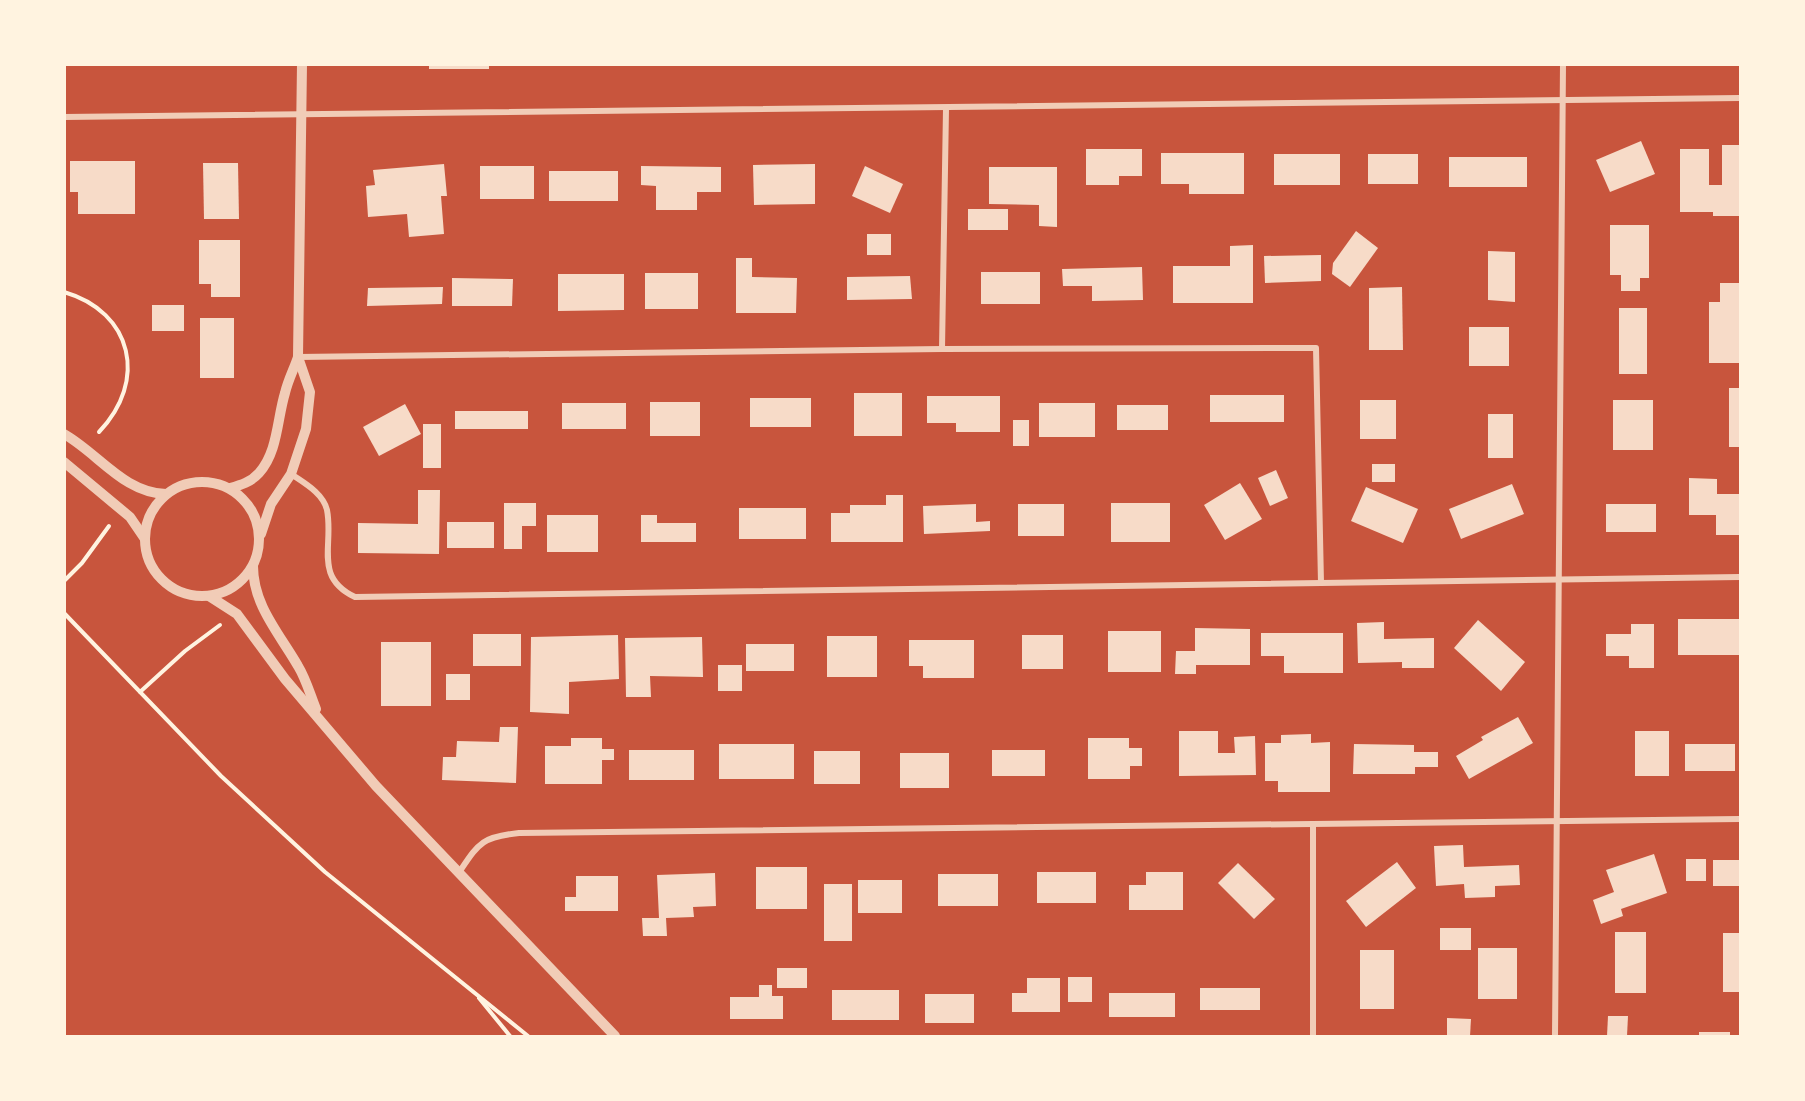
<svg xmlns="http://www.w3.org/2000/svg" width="1805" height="1101" font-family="Lora,serif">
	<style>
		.building { fill: #f7dbc8 }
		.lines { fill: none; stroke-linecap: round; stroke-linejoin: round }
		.path { stroke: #fff3e0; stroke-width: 4 }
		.minor { stroke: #f1ccb7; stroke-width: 6 }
		.tertiary { stroke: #f1ccb7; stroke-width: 10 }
	</style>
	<rect width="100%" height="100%" fill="#c8553d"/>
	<!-- building -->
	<g class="building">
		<rect x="429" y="64" width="60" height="5"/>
		<path d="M1641,141L1655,174L1610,192L1596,160Z"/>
		<path d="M1722,145H1740V216H1713V212H1680V149H1709V185H1722Z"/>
		<path d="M1086,149H1142V176H1119V185H1086Z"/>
		<path d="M1161,153H1244V194H1189V184H1161Z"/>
		<rect x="1274" y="154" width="66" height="31"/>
		<rect x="1368" y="154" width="50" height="30"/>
		<rect x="1449" y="157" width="78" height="30"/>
		<path d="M70,161H135V214H78V192H70Z"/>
		<path d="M203,163H238L239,219H204Z"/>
		<path d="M444,164L447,196H441L444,234L409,237L407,214L368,217L366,186L375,185L373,170Z"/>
		<path d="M815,164V204L754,205L753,165Z"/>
		<rect x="480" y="166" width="54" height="33"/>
		<path d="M641,166L721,167V192H697V210H656V186L641,185Z"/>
		<path d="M865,166L903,184L890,213L852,196Z"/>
		<path d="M989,167H1057V227L1039,226V205L989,204Z"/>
		<rect x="549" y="171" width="69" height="30"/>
		<rect x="968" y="209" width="40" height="21"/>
		<path d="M1610,225H1649V278H1640V291H1621V275H1610Z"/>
		<path d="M1356,231L1378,248L1350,287L1332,274L1333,263Z"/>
		<rect x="867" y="234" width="24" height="21"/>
		<path d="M199,240H240V297H211V284H199Z"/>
		<path d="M1253,245V303H1173V266H1230V246Z"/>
		<path d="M1488,251L1515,252V302L1488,300Z"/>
		<path d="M1321,255V281L1265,283L1264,256Z"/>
		<path d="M736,258H752V277L797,278L796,313H736Z"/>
		<path d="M1142,267L1143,300L1092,301V286H1063L1062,269Z"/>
		<rect x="981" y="272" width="59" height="32"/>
		<rect x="645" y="273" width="53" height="36"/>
		<path d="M558,274H624V310L558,311Z"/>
		<path d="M910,276L912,299L847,300V277Z"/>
		<path d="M452,278L513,279L512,306H452Z"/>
		<path d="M1720,283H1740V363H1709V302H1720Z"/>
		<path d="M443,287L442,304L367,306L368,288Z"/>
		<path d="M1402,287L1403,350H1369V288Z"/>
		<rect x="152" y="305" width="32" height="26"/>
		<rect x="1619" y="308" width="28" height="66"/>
		<rect x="200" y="318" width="34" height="60"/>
		<rect x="1469" y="327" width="40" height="39"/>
		<rect x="1729" y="388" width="11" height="59"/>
		<rect x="854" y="393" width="48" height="43"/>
		<rect x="1210" y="395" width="74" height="27"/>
		<path d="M927,396H1000V432H956V423H927Z"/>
		<rect x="750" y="398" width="61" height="29"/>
		<rect x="1360" y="400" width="36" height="39"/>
		<rect x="1613" y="400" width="40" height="50"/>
		<rect x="650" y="402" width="50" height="34"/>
		<rect x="562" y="403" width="64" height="26"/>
		<rect x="1039" y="403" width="56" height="34"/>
		<path d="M405,404L421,434L379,456L363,427Z"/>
		<rect x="1117" y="405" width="51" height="25"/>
		<rect x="455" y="411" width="73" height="18"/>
		<rect x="1488" y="414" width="25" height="44"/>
		<rect x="1013" y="420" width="16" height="26"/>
		<rect x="423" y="424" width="18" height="44"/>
		<rect x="1372" y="464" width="23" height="18"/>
		<path d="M1276,470L1288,498L1270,506L1258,478Z"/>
		<path d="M1689,478L1717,479V494H1740V535H1716V515H1689Z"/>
		<path d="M1240,483L1262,519L1225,540L1204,505Z"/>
		<path d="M1512,484L1524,514L1461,539L1449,509Z"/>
		<path d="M1366,487L1418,509L1403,543L1351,521Z"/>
		<path d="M418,490H440L439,554L358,553V523L418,524Z"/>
		<path d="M886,495H903V542H831V513H850V505H886Z"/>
		<path d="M504,503H536V526H522V549H504Z"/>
		<rect x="1111" y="503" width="59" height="39"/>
		<path d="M976,504V522L990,521V531L924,534L923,506Z"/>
		<rect x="1018" y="504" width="46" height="32"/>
		<rect x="1606" y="504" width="50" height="28"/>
		<rect x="739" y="508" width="67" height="31"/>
		<rect x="547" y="515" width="51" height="37"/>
		<path d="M641,515H657V523H696V542H641Z"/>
		<rect x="447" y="522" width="47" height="26"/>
		<rect x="1678" y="619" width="62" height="36"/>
		<path d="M1478,620L1525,662L1501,691L1454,648Z"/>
		<path d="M1384,622V639L1434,638V668H1402V662L1358,663L1357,623Z"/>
		<path d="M1631,624H1654V668H1629V656H1606V634H1631Z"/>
		<path d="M1195,628L1250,629V665H1196V674H1175L1176,651H1195Z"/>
		<rect x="1108" y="631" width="53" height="41"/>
		<path d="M1261,633H1343V673H1284V656H1261Z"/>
		<rect x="473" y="634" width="48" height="32"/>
		<path d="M618,635L619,679L569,682V714L530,712L531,637Z"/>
		<rect x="1022" y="635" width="41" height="34"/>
		<rect x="827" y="636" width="50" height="41"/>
		<path d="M702,637L703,677L650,676L651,697H626L625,638Z"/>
		<path d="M909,640H974V678H923V666H909Z"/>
		<rect x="381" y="642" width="50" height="64"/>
		<rect x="746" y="644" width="48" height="27"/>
		<rect x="718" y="665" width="24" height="26"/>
		<rect x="446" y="674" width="24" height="26"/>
		<path d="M1518,717L1533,743L1469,779L1456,756L1483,740L1481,737Z"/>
		<path d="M500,727H518L516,783L442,780L443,757H456L457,741L499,742Z"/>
		<path d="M1179,731H1218V753H1235L1234,737L1255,736L1256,775L1179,776Z"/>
		<rect x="1635" y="731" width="34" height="45"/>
		<path d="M1311,734V743L1330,742V792H1278V781H1265V743H1281V735Z"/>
		<path d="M571,738H602V749H614V760H602V784H545V746H571Z"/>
		<path d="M1088,738H1129V748H1142V766H1130V779H1088Z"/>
		<rect x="719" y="744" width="75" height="35"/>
		<path d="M1354,744L1414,745V752H1438V767H1415V774H1353Z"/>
		<rect x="1685" y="744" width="50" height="27"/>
		<rect x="629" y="750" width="65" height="30"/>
		<rect x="992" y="750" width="53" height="26"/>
		<rect x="814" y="751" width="46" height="33"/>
		<rect x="900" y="753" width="49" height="35"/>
		<path d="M1463,845L1464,867L1519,865L1520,885L1495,886V897L1465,898L1464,884L1436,886L1434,846Z"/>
		<path d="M1654,854L1667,893L1621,909L1623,916L1601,924L1593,900L1614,892L1606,870Z"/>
		<rect x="1686" y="859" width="20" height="22"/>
		<rect x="1713" y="860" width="27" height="26"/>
		<path d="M1397,862L1416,888L1366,927L1346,901Z"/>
		<path d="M1238,863L1275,899L1254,919L1218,883Z"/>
		<rect x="756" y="867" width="51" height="42"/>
		<rect x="1037" y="872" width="59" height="31"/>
		<path d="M1146,872H1183V910H1129V885H1146Z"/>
		<path d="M715,873L716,906L693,907L694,917L666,918L667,936H643L642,918H659L657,875Z"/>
		<rect x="938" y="874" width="60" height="32"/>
		<path d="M576,876H618V911H565V897H576Z"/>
		<rect x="858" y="880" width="44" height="33"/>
		<rect x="824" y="884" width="28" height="57"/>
		<rect x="1440" y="928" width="31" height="22"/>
		<rect x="1615" y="932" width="31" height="61"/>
		<rect x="1723" y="933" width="17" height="59"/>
		<rect x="1478" y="948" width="39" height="51"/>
		<rect x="1360" y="950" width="34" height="59"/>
		<rect x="777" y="968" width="30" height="20"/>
		<rect x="1068" y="977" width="24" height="25"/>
		<path d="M1027,978H1060V1012H1012V993H1027Z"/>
		<path d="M759,985H772V996H783V1019H730V997H759Z"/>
		<rect x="1200" y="988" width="60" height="22"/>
		<rect x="832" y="990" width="67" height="30"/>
		<rect x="1109" y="993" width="66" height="24"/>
		<rect x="925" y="994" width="49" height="29"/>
		<path d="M1608,1016H1628L1627,1036H1607Z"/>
		<path d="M1447,1018L1471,1019L1470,1036H1447Z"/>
		<rect x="1699" y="1032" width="31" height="4"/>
	</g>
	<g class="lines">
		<!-- path -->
		<g class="path">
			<path d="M64,292C133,312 148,381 99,432"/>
			<path d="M64,581L82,563L109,526"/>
			<path d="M64,613L221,776L325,872L528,1036"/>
			<path d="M140,692L185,651L220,625"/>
			<path d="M479,998L510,1036"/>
		</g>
		<!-- minor -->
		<g class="minor">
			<path d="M64,117L1740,98"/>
			<path d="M942,349L946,109"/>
			<path d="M298,357L942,349L1316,348L1321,583"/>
			<path d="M291,474C304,483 323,493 327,510C334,545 313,577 355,597L1740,577"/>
			<path d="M1313,824V1036"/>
			<path d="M458,874C479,843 481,837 519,833L1740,819"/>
			<path d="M1555,1036L1563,64"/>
		</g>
		<!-- tertiary -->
		<g class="tertiary">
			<path d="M64,434C99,454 124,493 166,494"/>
			<path d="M64,462L130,517L145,539"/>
			<circle cx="202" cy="539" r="57"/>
			<path d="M230,488C241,485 251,482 259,473C278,452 277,419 285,393C288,380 294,369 298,357L302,64"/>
			<path d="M261,534L271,504L291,474L306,429L310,392L298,357"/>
			<path d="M253,566C253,605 279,633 298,666C306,679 310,694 316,709"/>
			<path d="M209,596L237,614L285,679L376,786L615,1036"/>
		</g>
	</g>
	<!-- border -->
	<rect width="1805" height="1101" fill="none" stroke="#fff3e0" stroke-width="132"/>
</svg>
